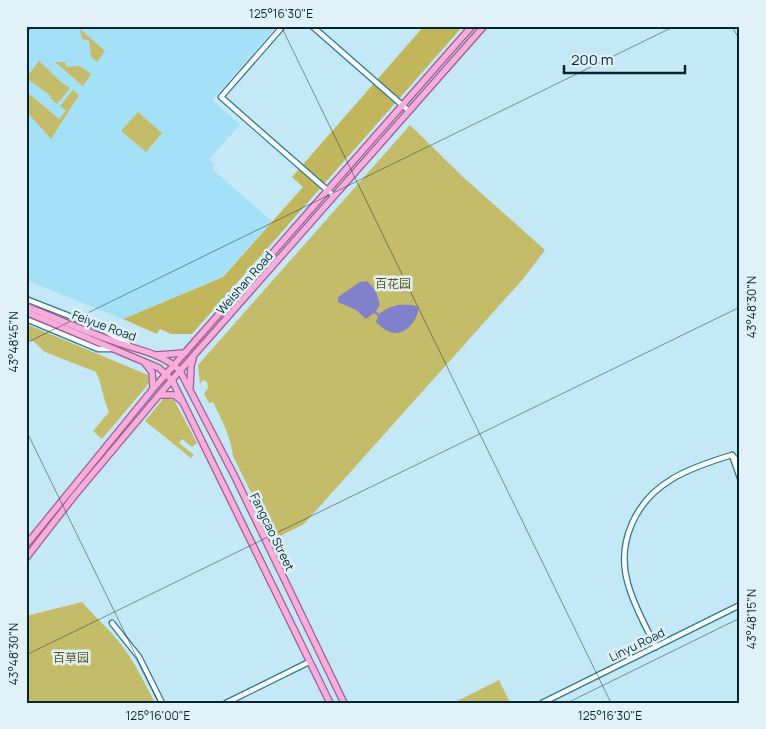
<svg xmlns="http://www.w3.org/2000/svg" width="766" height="729" font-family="Manrope,'Noto Sans SC',sans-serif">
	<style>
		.built { fill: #a4e0f6 }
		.green { fill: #c5bc69 }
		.forest { fill: #c1b65c }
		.water { fill: #8080cb }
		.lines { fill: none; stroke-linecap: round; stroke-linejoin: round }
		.minor-casing { stroke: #2b7991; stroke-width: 7 }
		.major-casing { stroke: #a05b92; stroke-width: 8 }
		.minor { stroke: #fff; stroke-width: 4.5 }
		.major { stroke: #f8aedd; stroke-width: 5.5 }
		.ticks { fill: none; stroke: #052630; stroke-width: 1; stroke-opacity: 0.45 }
		.labels { text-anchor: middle; stroke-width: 5; stroke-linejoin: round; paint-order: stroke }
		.street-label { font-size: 12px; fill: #052630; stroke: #e0f2f8 }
		.park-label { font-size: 12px; fill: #5e5612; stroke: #e0f2f8 }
		.neatline { fill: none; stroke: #052630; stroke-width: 2 }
		.ticks-label { font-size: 12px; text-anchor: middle; fill: #052630 }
	</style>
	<rect width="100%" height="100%" fill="#c4e8f5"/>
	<!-- built -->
	<path class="built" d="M26,26H277L212,100L240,125L209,159L215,165L212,169L272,221L222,277L122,319L26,280Z"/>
	<!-- green -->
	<g class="green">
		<path d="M80,29L105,51L97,62L91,57L89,40L82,39Z"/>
		<path d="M39,61L62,83L70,88L57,104L50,98L51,96L26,78Z"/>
		<path d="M55,62H65L66,67L80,66L91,74L83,86Z"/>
		<path d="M73,90L79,95L51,139L26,111V91L59,119L66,111L60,106Z"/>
		<path d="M138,112L162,133L146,152L121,131Z"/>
		<path d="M410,125L463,177L545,250L523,279L304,524L274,539L233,456C231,437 221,418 213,402L209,403L204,394L208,388L207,382L203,380L200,384L198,365Z"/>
		<path d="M26,324L148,375L149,382L146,387L102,439L93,431L109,412C103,398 102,385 96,372L45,352L33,341L26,340Z"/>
		<path d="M164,398L174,400L197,443L192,447L182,439L179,443L194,455L191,458L145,421Z"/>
		<path d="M82,602C94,616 108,628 119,642C134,660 144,682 155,703H26V616Z"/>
		<path d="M499,680L510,703H453Z"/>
	</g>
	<!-- forest -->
	<path class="forest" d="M424,26H463L192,334H171L160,329L157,334L123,319L223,277L303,187L292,177Z"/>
	<!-- water -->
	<path class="water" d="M367,281L376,291L380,305L376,311L379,314C390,305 405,302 418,307C420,317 407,333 397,333C389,334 381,327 376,322L378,316L374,313L366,319L356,310L338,302V297L360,282Z"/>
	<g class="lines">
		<!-- minor casing -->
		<g class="minor-casing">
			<g id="minor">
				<path d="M283,26L221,97L334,196"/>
				<path d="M312,26L409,111"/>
				<path d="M26,299L100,328L128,344"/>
				<path d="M26,319L98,349H110"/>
				<path d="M732,455L740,478"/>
				<path d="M732,455L740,464"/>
				<path d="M112,623L139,657L162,703"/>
				<path d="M656,647C646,627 634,606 628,584C616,543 635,501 672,479C690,468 712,461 732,455"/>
				<path d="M226,703L309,662"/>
				<path d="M542,703L740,605"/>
			</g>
		</g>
		<!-- major casing -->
		<g class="major-casing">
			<g id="major">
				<path d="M26,306C55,318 84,331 113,341C136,350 163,353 180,371L235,477L344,703"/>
				<path d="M26,312L159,368L172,380L330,703"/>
				<path d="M157,355L185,353"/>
				<path d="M145,363L152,372L153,388"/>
				<path d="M190,387L191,366L193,359"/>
				<path d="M159,395H174L182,401"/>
				<path d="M26,545L153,389L472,26"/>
				<path d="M26,558L75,495L164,389L484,26"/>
			</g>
		</g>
		<!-- minor -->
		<use href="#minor" class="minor"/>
		<!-- major -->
		<use href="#major" class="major"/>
	</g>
	<!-- ticks -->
	<path class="ticks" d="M281,26L611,703M732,26L740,41M26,31L36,26M26,343L675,26M26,430L159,703M26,655L740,307M567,703L740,618"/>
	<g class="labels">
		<!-- street labels -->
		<g class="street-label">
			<text transform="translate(245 283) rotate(-49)" y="4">Weishan Road</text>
			<text transform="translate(104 326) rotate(20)" y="4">Feiyue Road</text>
			<text transform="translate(272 532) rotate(64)" y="4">Fangcao Street</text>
			<text transform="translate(637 645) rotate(-26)" y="4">Linyu Road</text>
		</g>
		<!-- park labels -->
		<g class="park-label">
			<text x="393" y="288">百花园</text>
			<text x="71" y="662">百草园</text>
		</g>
	</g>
	<!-- border -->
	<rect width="766" height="729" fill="none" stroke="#e0f2f8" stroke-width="55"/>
	<!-- scale -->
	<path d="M564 65v8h121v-8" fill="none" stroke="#052630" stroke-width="2.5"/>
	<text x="571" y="65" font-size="15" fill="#052630" stroke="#e0f2f8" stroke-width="4" paint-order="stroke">200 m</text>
	<rect x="28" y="28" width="710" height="674" class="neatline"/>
	<g class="ticks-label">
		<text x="281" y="18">125°16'30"E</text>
		<text transform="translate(752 307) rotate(-90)" y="4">43°48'30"N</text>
		<text transform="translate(14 342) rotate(-90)" y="4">43°48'45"N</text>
		<text transform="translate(752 619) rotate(-90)" y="4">43°48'15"N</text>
		<text transform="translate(14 654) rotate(-90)" y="4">43°48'30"N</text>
		<text x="158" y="720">125°16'00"E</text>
		<text x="610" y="720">125°16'30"E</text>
	</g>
</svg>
